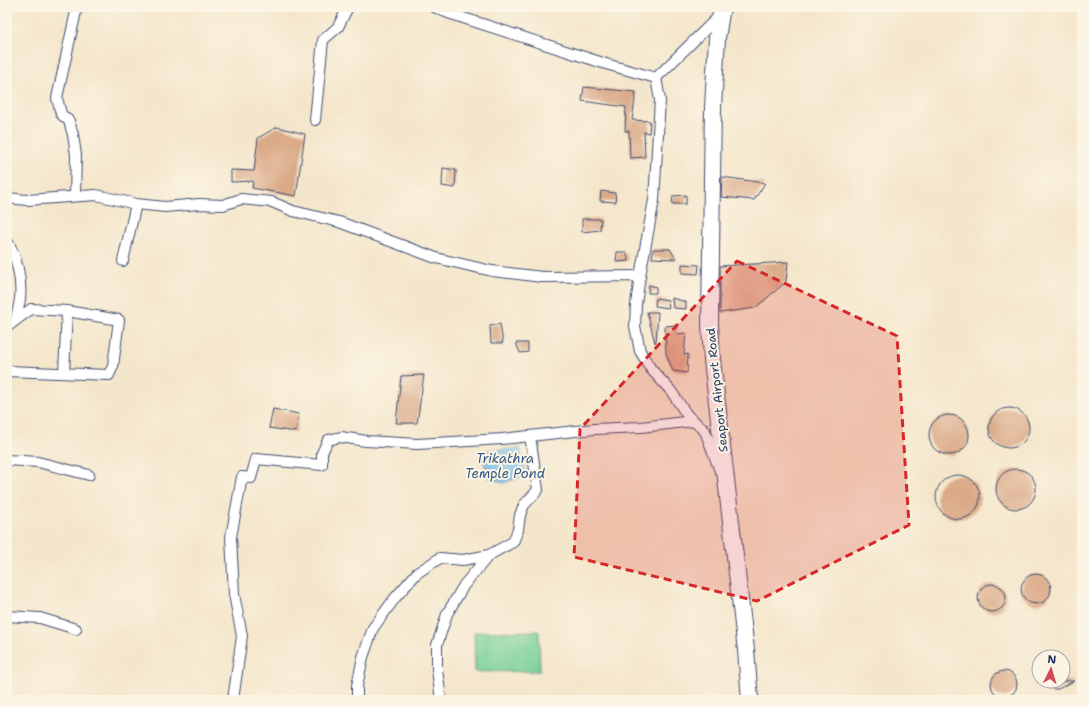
<svg xmlns="http://www.w3.org/2000/svg" width="1089" height="707" font-family="'Shantell Sans',sans-serif">
	<style>
		.green { fill: #77cf94; stroke: #497f79 }
		.water { fill: #6fb9e8; stroke: #4574a3 }
		.building { fill: #dbaa89 }
		.lines { fill: none; stroke-linecap: round; stroke-linejoin: round }
		.minor-casing { stroke: #3c4a6e; stroke-width: 12 }
		.primary-casing { stroke: #3c4a6e; stroke-width: 18 }
		.minor { stroke: #fff; stroke-width: 10 }
		.primary { stroke: #fff; stroke-width: 16 }
		.marked { fill: #d62828; fill-opacity: 0.2; stroke: #d62828; stroke-width: 3; stroke-dasharray: 8 5; stroke-linejoin: round }
		.labels { text-anchor: middle; stroke-width: 4; stroke-linejoin: round; paint-order: stroke }
		.street-label { font-size: 12px; fill: #1b2f5e; stroke: #fcf5e5 }
		.water-label { font-size: 13px; font-style: italic; fill: #345887; stroke: #fcf5e5 }
	</style>
	<rect width="100%" height="100%" fill="#fcf5e5"/>
	<filter id="ink" filterUnits="userSpaceOnUse"><feTurbulence type="fractalNoise" baseFrequency=".025" numOctaves="2"/><feDisplacementMap in="SourceGraphic" scale="8" xChannelSelector="R" yChannelSelector="G"/><feConvolveMatrix kernelMatrix="1 2 1 2 8 2 1 2 1" color-interpolation-filters="sRGB"/></filter>
	<filter id="wash" filterUnits="userSpaceOnUse"><feTurbulence type="fractalNoise" baseFrequency=".012" numOctaves="4" result="noise"/><feDisplacementMap in="SourceGraphic" scale="16" xChannelSelector="R" yChannelSelector="G"/><feGaussianBlur stdDeviation="0.9" result="paint"/><feColorMatrix in="noise" values="0 0 0 0 0 0 0 0 0 0 0 0 0 0 0 0 0 1.4 0 .05"/><feComposite in="paint" operator="in"/></filter>
	<g filter="url(#wash)">
		<rect width="100%" height="100%" fill="#f4e6cb"/>
		<!-- green -->
		<path class="green" d="M539,631L540,671L475,672L474,632Z"/>
		<!-- water -->
		<path class="water" d="M520,448L527,475L503,483L486,476L483,451Z"/>
		<g id="blocks">
			<!-- building -->
			<g class="building">
				<path d="M584,87L636,92L632,120L650,121L649,133L644,132L645,157L630,158L629,131H625L626,107L582,101Z"/>
				<path d="M277,127L305,134L296,196L252,188L253,181L231,182V170L254,171L258,138Z"/>
				<path d="M443,168L456,170L455,188L442,186Z"/>
				<path d="M722,177L765,183L754,200L721,197Z"/>
				<path d="M601,191L615,193L616,202L600,201Z"/>
				<path d="M686,195V204H672L673,196Z"/>
				<path d="M582,219H601L600,230L582,232Z"/>
				<path d="M653,249H670L676,259L652,258Z"/>
				<path d="M617,252H626L629,261L616,262Z"/>
				<path d="M788,262L786,282L755,308L720,313V266Z"/>
				<path d="M682,264L699,265L698,274L682,273Z"/>
				<path d="M649,285L656,287V293H648Z"/>
				<path d="M656,298L668,300L669,308L655,306Z"/>
				<path d="M672,298L686,302V309L673,308Z"/>
				<path d="M647,312H658L656,342L655,343Z"/>
				<path d="M500,324L503,343H491L490,326Z"/>
				<path d="M676,325L677,334L686,333L684,355L688,354L687,373L673,371L666,354L665,326Z"/>
				<path d="M516,343H528V352L520,353Z"/>
				<path d="M424,375L417,423H396L401,376Z"/>
				<circle cx="1009" cy="428" r="20"/>
				<path d="M273,409L299,414L296,432L269,428Z"/>
				<circle cx="949" cy="435" r="20"/>
				<circle cx="1016" cy="489" r="20"/>
				<circle cx="958" cy="497" r="22"/>
				<circle cx="1036" cy="589" r="15"/>
				<circle cx="992" cy="598" r="14"/>
				<circle cx="1004" cy="684" r="13"/>
				<path d="M1039,681H1074L1058,689H1054L1050,688Z"/>
			</g>
		</g>
	</g>
	<g filter="url(#ink)">
		<use href="#blocks" fill-opacity="0" stroke="#3c4a6e" stroke-width="1"/>
		<g class="lines">
			<!-- minor casing -->
			<g class="minor-casing">
				<g id="minor">
					<path d="M434,7L448,13L606,64L656,78L660,100L654,200L640,276"/>
					<path d="M656,78L720,15"/>
					<path d="M315,120L323,40L338,27L348,7"/>
					<path d="M75,196L76,155L73,135L69,121L61,114L57,98L77,7"/>
					<path d="M7,198L27,200L96,195L136,204L165,207L199,204L223,205L241,199L272,202L293,211L339,222L436,258L492,271L542,277L640,276L636,304L635,326L640,351L651,369L671,391L687,415L705,431L720,471"/>
					<path d="M7,241C17,256 22,281 20,299C19,306 17,313 16,320L7,327"/>
					<path d="M123,261L136,204"/>
					<path d="M7,371L109,375L113,366L119,320L67,311L31,309L16,320"/>
					<path d="M64,373L67,311"/>
					<path d="M7,460L38,462L89,475"/>
					<path d="M7,616L40,618L76,629"/>
					<path d="M233,700L242,636L234,594L231,537L242,477L251,478L256,459L322,465V453L328,440L341,437L366,441L418,444L502,439L594,429L641,427L694,421"/>
					<path d="M357,700V686L363,657L373,628L395,598L417,573L440,558L463,560L489,555L513,542L518,530L520,515L524,505L538,490L530,436"/>
					<path d="M441,700L437,669V645L447,614L464,585L489,555"/>
				</g>
			</g>
			<!-- primary casing -->
			<g class="primary-casing">
				<path id="primary" d="M722,7L717,38L713,107L710,324L712,360L746,650L750,700"/>
			</g>
			<!-- minor -->
			<use href="#minor" class="minor"/>
			<!-- primary -->
			<use href="#primary" class="primary"/>
		</g>
	</g>
	<!-- marked area -->
	<path class="marked" d="M737,261L897,336L909,525L757,601L574,557L580,429Z"/>
	<g class="labels">
		<!-- street labels -->
		<g class="street-label">
			<text transform="translate(717 390) rotate(-96)" y="4">Seaport Airport Road</text>
		</g>
		<!-- water labels -->
		<g class="water-label">
			<text x="505" y="463">Trikathra<tspan x="505" dy="15">Temple Pond</tspan></text>
		</g>
	</g>
	<!-- margin -->
	<rect width="1089" height="707" fill="none" stroke="#fcf5e5" stroke-width="24"/>
	<!-- north arrow -->
	<g transform="translate(1051 669) rotate(5)"><circle r="19" fill="#fcf5e5" stroke="#a2a6af"/>
	<path d="M0-3L7 15L0 10L-7 15Z" fill="#d1495b"/>
	<text y="-6" font-size="11" font-weight="bold" text-anchor="middle" fill="#1b2f5e">N</text>
	</g>
</svg>
